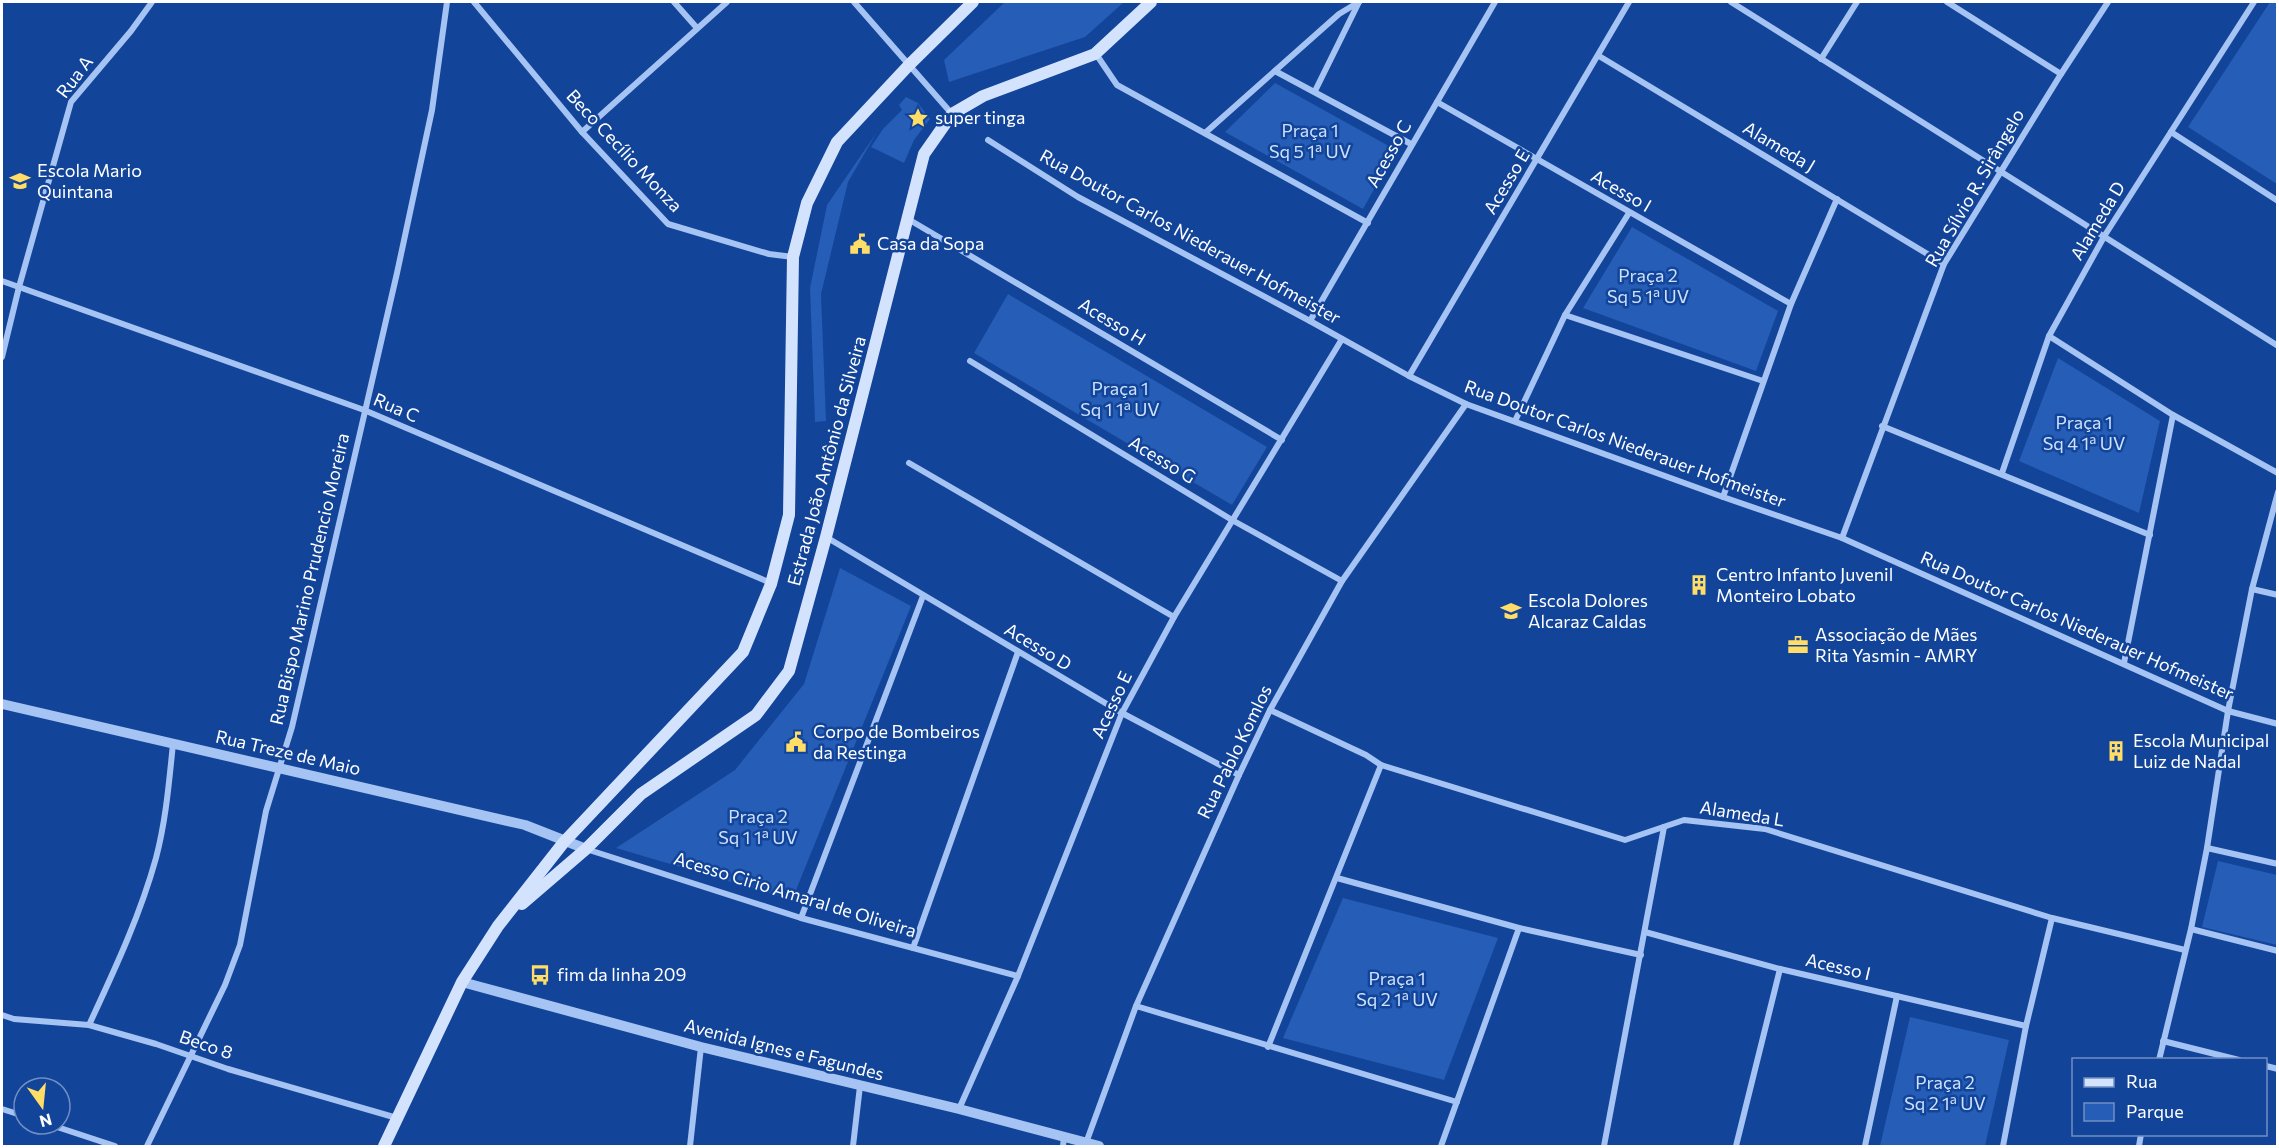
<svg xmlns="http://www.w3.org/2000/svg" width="2279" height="1148" font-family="Commissioner,sans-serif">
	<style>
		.green { fill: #255db7 }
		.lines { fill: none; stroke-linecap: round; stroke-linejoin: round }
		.minor { stroke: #a5c3f3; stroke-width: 6 }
		.tertiary { stroke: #a5c3f3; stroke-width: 10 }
		.secondary { stroke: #d4e3fd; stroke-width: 12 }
		.labels { text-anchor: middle; stroke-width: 5; stroke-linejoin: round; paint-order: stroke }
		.street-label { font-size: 18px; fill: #fff; stroke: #124499 }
		.poi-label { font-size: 18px; fill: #fff; stroke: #124499; text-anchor: start }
		.park-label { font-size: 18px; fill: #cde0fd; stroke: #124499 }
	</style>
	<rect width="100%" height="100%" fill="#124499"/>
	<!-- green -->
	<g class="green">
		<path d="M1005,2H1124L1085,37L949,82L944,60Z"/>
		<path d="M2270,2H2278L2277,184L2188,127Z"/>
		<path d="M1275,83L1396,150L1363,209L1225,132Z"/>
		<path d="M906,97L918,103L930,119L914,140L904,163L871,147L883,129L902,110L899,105Z"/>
		<path d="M877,132L848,182L821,294L826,421L815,422L810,288L827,205Z"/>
		<path d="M1632,227L1778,311L1756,371L1583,308Z"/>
		<path d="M1008,294L1267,447L1232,505L974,353Z"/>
		<path d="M2058,358L2160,421L2139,513L2019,461Z"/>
		<path d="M840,568L911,606L792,900L616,848L735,770L804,684Z"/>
		<path d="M2218,861L2277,875V945L2202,927Z"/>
		<path d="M1343,898L1498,938L1444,1080L1283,1038Z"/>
		<path d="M1910,1017L2009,1040L1985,1146H1880Z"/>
	</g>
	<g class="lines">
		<!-- minor -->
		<g class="minor">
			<path d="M474,2L582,132L668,224L769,254L793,257"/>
			<path d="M674,2L697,28"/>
			<path d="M854,2L952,114"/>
			<path d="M1731,2L2278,346"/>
			<path d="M1947,2L2061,74"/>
			<path d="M1096,54L1117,85L1368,223"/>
			<path d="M1599,56L1944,264"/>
			<path d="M1821,59L1857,2"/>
			<path d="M1275,71L1411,144"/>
			<path d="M1315,91L1359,2"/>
			<path d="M1437,102L1791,304"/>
			<path d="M582,132L727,2"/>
			<path d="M2171,132L2278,201"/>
			<path d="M1205,133L1339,14L1359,2"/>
			<path d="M988,140L1078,197L1310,321L1409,376L1466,404L1723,497L1842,538L2228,711L2278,724"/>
			<path d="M908,219L1282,440"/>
			<path d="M2,281L364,410L771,583"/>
			<path d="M1565,315L1763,381"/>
			<path d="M1310,321L1495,2"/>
			<path d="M2049,336L2173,415L2278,473"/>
			<path d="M2,357L19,287L71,102L131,31L152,2"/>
			<path d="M970,361L1232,520L1342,581"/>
			<path d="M1409,376L1629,2"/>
			<path d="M1515,421L1565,315L1629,213"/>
			<path d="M1882,426L2150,535"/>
			<path d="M909,463L1174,617"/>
			<path d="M2002,473L2049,336L2105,235L2254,2"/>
			<path d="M1723,497L1791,304L1837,199"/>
			<path d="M826,537L1122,713L1239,775"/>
			<path d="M1842,538L1944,264L2061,74L2108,2"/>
			<path d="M2252,589L2278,595"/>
			<path d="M2124,663L2173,415"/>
			<path d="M1270,710L1366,755L1381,765L1625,840L1684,820L1765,829L2052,918L2185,950"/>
			<path d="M2207,848L2278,864"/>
			<path d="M586,849L801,918L1018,976"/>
			<path d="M1337,878L1519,928L1641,955"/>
			<path d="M801,918L923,596"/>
			<path d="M2191,929L2278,951"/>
			<path d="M1645,932L1780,969L2026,1026"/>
			<path d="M913,948L1018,652"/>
			<path d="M1136,1006L1457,1102"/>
			<path d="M2,1015L14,1019L89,1025L156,1044L228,1069L397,1118"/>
			<path d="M89,1025C114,971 140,916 156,858C166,820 169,782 173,744"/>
			<path d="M2163,1041L2239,1060"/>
			<path d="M1268,1047L1381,765"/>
			<path d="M2159,1060L2191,929L2207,848L2228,711L2252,589L2278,492"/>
			<path d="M2266,1066L2278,1069"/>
			<path d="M2,1109L24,1116"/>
			<path d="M959,1109L1018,976L1122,713L1174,617L1342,339"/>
			<path d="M48,1124L115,1146"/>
			<path d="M1086,1143L1136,1006L1239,775L1270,710L1342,581L1466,404"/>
			<path d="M147,1146L225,985L240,945L266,811L292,727L397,273L432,110L447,2"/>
			<path d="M690,1146L701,1047"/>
			<path d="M853,1146L860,1086"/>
			<path d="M1063,1146L1064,1137"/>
			<path d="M1441,1146L1519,928"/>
			<path d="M1604,1146L1664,827"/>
			<path d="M1736,1146L1780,969"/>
			<path d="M1865,1146L1897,996"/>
			<path d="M2003,1146L2026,1026L2052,918"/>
			<path d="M2139,1146L2141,1134"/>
		</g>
		<!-- tertiary -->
		<g class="tertiary">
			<path d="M2,704L525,825L586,849"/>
			<path d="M462,982L701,1047L959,1109L1099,1146"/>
		</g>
		<!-- secondary -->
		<g class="secondary">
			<path d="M522,904L586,849L641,794L756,715L789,671L826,537L924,154L952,114L983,96L1095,54L1151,2"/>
			<path d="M384,1146L462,982L498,926L564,842L743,652L771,584L789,515L793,257L807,203L837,142L909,65L973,2"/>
		</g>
	</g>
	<!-- icons -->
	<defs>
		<g id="sight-bare" transform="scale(1.62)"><path d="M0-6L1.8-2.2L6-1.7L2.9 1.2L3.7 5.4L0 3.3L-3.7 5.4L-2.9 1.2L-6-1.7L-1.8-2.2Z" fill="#ffdd67" stroke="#124499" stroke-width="2.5" paint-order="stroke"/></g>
		<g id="school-bare" transform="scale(1.62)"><path d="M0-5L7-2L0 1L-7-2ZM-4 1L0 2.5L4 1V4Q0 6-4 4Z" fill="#ffdd67" stroke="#124499" stroke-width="2.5" paint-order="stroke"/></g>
		<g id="civic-bare" transform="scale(1.62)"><path d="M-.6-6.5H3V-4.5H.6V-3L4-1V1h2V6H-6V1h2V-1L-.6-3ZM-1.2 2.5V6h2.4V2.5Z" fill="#ffdd67" stroke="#124499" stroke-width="2.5" paint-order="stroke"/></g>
		<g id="building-bare" transform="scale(1.62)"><path d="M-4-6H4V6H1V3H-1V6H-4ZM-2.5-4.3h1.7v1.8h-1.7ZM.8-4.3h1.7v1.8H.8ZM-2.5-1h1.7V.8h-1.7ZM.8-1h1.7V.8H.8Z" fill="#ffdd67" stroke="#124499" stroke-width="2.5" paint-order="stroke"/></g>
		<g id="office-bare" transform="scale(1.62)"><path d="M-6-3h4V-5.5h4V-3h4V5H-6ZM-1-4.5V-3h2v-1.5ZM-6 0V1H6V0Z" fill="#ffdd67" stroke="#124499" stroke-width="2.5" paint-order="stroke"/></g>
		<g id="bus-bare" transform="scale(1.62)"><path d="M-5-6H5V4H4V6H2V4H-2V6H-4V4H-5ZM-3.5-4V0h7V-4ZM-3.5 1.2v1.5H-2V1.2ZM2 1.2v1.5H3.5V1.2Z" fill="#ffdd67" stroke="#124499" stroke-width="2.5" paint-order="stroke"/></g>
	</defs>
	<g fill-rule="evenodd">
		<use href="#sight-bare" x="918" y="118"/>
		<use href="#school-bare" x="20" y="181"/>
		<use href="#civic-bare" x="860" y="244"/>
		<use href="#building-bare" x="1699" y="585"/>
		<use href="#school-bare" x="1511" y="611"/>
		<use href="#office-bare" x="1798" y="645"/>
		<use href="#civic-bare" x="796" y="742"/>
		<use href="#building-bare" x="2116" y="751"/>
		<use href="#bus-bare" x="540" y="975"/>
	</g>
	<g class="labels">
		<!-- street labels -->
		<g class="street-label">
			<text transform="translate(75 77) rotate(-53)" y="6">Rua A</text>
			<text transform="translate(1779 147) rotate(31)" y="6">Alameda J</text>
			<text transform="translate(624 151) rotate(47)" y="6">Beco Cecílio Monza</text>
			<text transform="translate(1389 154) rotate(-61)" y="6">Acesso C</text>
			<text transform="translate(1507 182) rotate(-59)" y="6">Acesso E</text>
			<text transform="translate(1975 188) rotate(-60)" y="6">Rua Sílvio R. Sirângelo</text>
			<text transform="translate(1621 191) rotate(30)" y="6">Acesso I</text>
			<text transform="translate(2098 221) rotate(-59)" y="6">Alameda D</text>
			<text transform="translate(1190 237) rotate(29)" y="6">Rua Doutor Carlos Niederauer Hofmeister</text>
			<text transform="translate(1112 322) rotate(31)" y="6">Acesso H</text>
			<text transform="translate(396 408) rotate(23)" y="6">Rua C</text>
			<text transform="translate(1625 444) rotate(20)" y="6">Rua Doutor Carlos Niederauer Hofmeister</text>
			<text transform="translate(1162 460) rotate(31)" y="6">Acesso G</text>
			<text transform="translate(827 461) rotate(-75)" y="6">Estrada João Antônio da Silveira</text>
			<text transform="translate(310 579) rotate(-77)" y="6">Rua Bispo Marino Prudencio Moreira</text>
			<text transform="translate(2077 626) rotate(24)" y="6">Rua Doutor Carlos Niederauer Hofmeister</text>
			<text transform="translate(1038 647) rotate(31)" y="6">Acesso D</text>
			<text transform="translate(1112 705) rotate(-65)" y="6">Acesso E</text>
			<text transform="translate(1235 752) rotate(-64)" y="6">Rua Pablo Komlos</text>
			<text transform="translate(288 753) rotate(13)" y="6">Rua Treze de Maio</text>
			<text transform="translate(1742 814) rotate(9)" y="6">Alameda L</text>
			<text transform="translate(795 895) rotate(17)" y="6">Acesso Cirio Amaral de Oliveira</text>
			<text transform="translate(1838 967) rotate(13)" y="6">Acesso I</text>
			<text transform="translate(206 1045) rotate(19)" y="6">Beco 8</text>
			<text transform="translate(784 1050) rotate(14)" y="6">Avenida Ignes e Fagundes</text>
		</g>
		<!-- poi labels -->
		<g class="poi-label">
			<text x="935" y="124">super tinga</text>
			<text x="37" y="177">Escola Mario<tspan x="37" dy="21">Quintana</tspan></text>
			<text x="877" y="250">Casa da Sopa</text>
			<text x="1716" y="581">Centro Infanto Juvenil<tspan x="1716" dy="21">Monteiro Lobato</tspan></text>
			<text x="1528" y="607">Escola Dolores<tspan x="1528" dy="21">Alcaraz Caldas</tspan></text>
			<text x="1815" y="641">Associação de Mães<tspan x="1815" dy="21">Rita Yasmin - AMRY</tspan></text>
			<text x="813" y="738">Corpo de Bombeiros<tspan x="813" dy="21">da Restinga</tspan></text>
			<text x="2133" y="747">Escola Municipal<tspan x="2133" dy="21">Luiz de Nadal</tspan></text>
			<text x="557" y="981">fim da linha 209</text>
		</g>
		<!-- park labels -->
		<g class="park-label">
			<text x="1310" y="137">Praça 1<tspan x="1310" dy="21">Sq 5 1ª UV</tspan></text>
			<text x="1648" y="282">Praça 2<tspan x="1648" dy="21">Sq 5 1ª UV</tspan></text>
			<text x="1120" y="395">Praça 1<tspan x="1120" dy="21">Sq 1 1ª UV</tspan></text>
			<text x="2084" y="429">Praça 1<tspan x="2084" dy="21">Sq 4 1ª UV</tspan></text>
			<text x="758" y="823">Praça 2<tspan x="758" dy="21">Sq 1 1ª UV</tspan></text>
			<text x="1397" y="985">Praça 1<tspan x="1397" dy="21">Sq 2 1ª UV</tspan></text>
			<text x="1945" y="1089">Praça 2<tspan x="1945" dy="21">Sq 2 1ª UV</tspan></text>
		</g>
	</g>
	<!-- border -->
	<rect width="2279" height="1148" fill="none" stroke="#ffffff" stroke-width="6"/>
	<!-- legend -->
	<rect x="2072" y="1058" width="195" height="78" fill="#124499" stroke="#718fc2" stroke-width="1.5"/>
	<rect x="2084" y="1078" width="30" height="9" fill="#d4e3fd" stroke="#718fc2" stroke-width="1.5"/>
	<text x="2126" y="1088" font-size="18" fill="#ffffff">Rua</text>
	<rect x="2084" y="1103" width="30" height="18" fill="#255db7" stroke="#718fc2" stroke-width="1.5"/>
	<text x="2126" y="1118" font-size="18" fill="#ffffff">Parque</text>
	<!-- north arrow -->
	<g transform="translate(42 1106) rotate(165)"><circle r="28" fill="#124499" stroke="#718fc2" stroke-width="1.5"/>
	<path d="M0-4.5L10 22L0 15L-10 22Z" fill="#ffdd67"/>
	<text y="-9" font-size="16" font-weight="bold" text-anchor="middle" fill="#ffffff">N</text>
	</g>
</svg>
